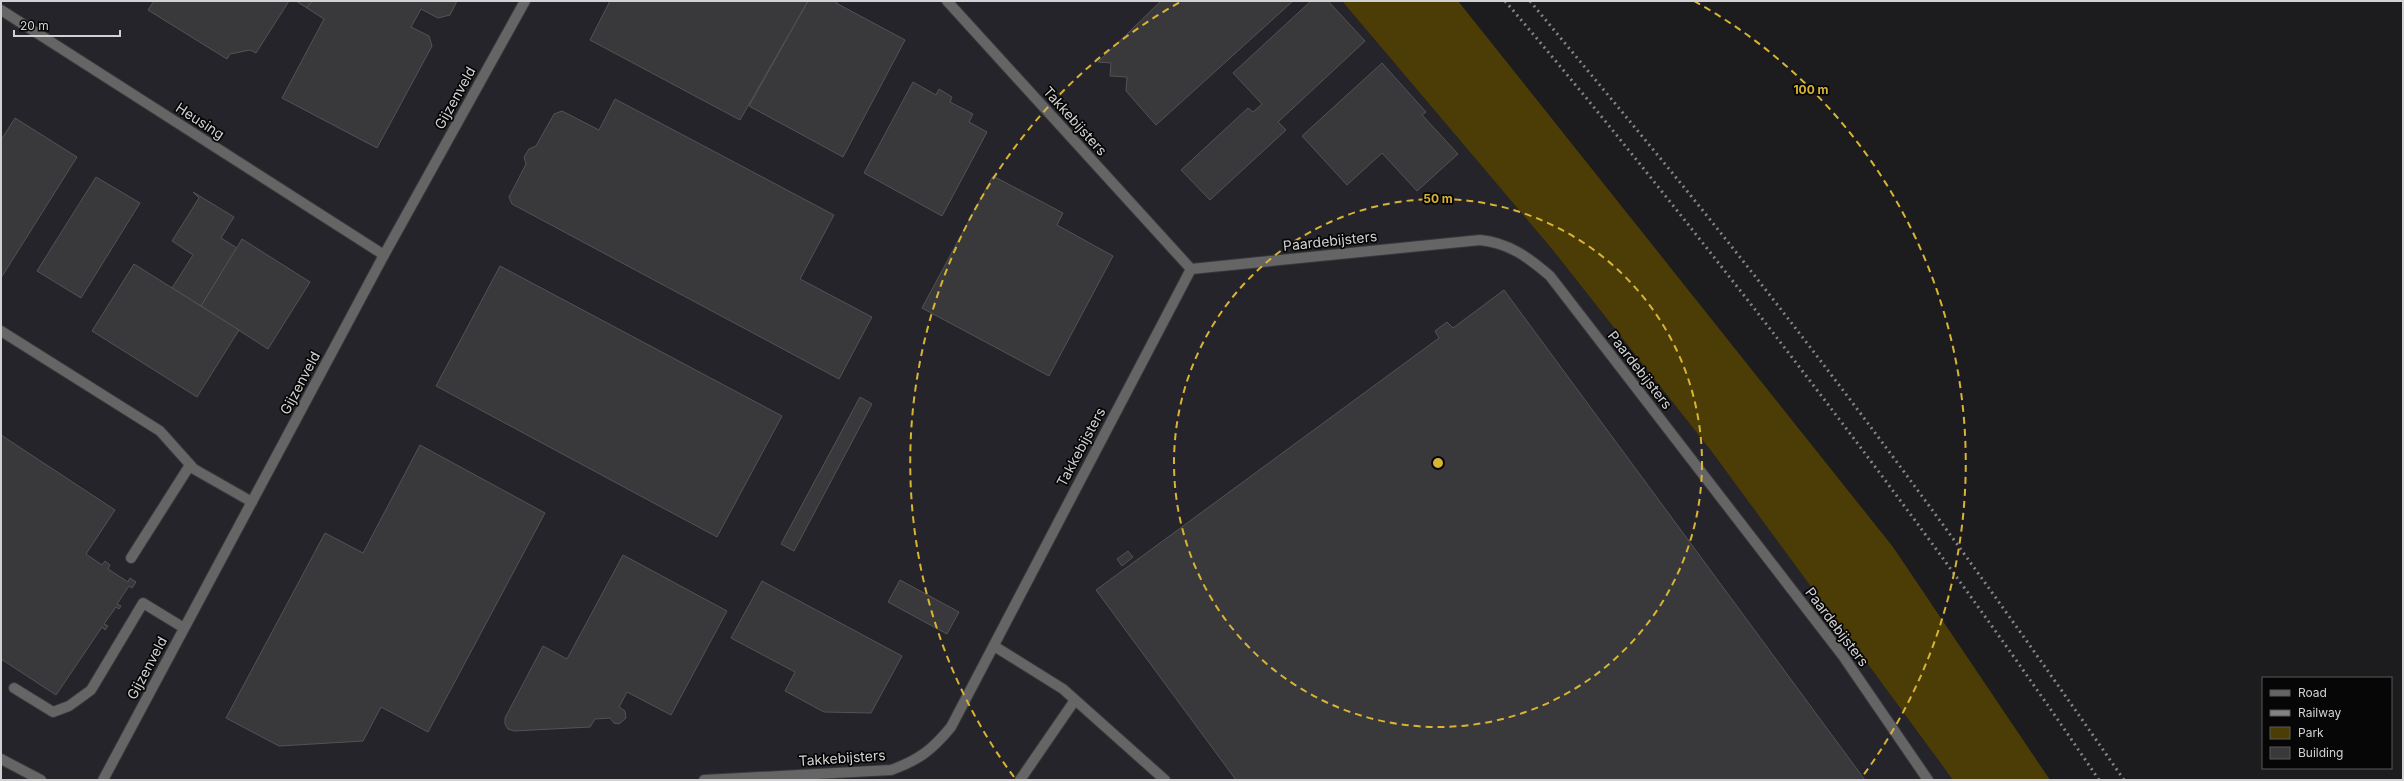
<svg xmlns="http://www.w3.org/2000/svg" width="2404" height="781" font-family="Inter,sans-serif">
	<style>
		.built { fill: #25242a }
		.green { fill: #4c3d07 }
		.building { fill: #39383b; stroke: #535356 }
		.lines { fill: none; stroke-linecap: round; stroke-linejoin: round }
		.minor-casing { stroke: #39393b; stroke-width: 12 }
		.minor { stroke: #656566; stroke-width: 10 }
		.rail { stroke: #838385; stroke-width: 3; stroke-dasharray: 2 4; stroke-linecap: butt }
		.ring { fill: none; stroke: #d8b434; stroke-width: 2; stroke-dasharray: 7 5 }
		.labels { text-anchor: middle; stroke-width: 3.5; stroke-linejoin: round; paint-order: stroke }
		.street-label { font-size: 14px; fill: #d2d2d4; stroke: #070607 }
		.centre { fill: #d8b434; stroke: #070607; stroke-width: 2 }
		.ring-label { font-size: 12px; text-anchor: middle; font-weight: bold; fill: #d8b434; stroke: #070607; stroke-width: 3.5; stroke-linejoin: round; paint-order: stroke }
	</style>
	<rect width="100%" height="100%" fill="#1c1c1e"/>
	<!-- built -->
	<path class="built" d="M1,1H1342L1552,249L1712,452L1953,780H1Z"/>
	<!-- green -->
	<path class="green" d="M1342,1H1458L1893,547L2050,780H1953L1712,452L1552,249Z"/>
	<!-- building -->
	<g class="building">
		<path d="M154,1H289L256,53L250,50L230,54L227,59L148,10Z"/>
		<path d="M296,1H312L307,8Z"/>
		<path d="M312,1H457L450,15L438,18L421,9L411,27L429,36L432,46L377,148L282,98L324,19L307,8Z"/>
		<path d="M610,1H808L740,120L590,40Z"/>
		<path d="M808,1H837L836,3L905,40L843,157L749,106Z"/>
		<path d="M1161,1H1293L1156,125L1126,91L1127,77L1110,76L1111,63L1098,62Z"/>
		<path d="M1311,1H1328L1365,41L1278,122L1286,130L1210,200L1181,170L1248,108L1253,112L1262,104L1233,73Z"/>
		<path d="M1382,63L1426,112L1422,115L1458,154L1417,191L1382,153L1347,185L1302,136Z"/>
		<path d="M913,82L936,95L939,89L952,97L950,102L973,114L969,122L987,132L942,216L864,173Z"/>
		<path d="M615,99L834,215L800,279L872,317L839,379L512,204L509,197L526,164L524,157L529,149L536,146L554,114L562,111L599,130Z"/>
		<path d="M15,118L77,157L1,278V140Z"/>
		<path d="M993,176L1063,213L1057,225L1113,256L1049,376L922,308Z"/>
		<path d="M96,177L140,203L81,298L37,271Z"/>
		<path d="M193,192L234,217L221,238L237,248L201,306L172,288L193,255L172,241L199,198Z"/>
		<path d="M242,239L310,282L268,349L201,306Z"/>
		<path d="M134,264L239,330L197,397L92,331Z"/>
		<path d="M500,266L782,416L717,537L436,386Z"/>
		<path d="M1504,290L1865,780H1236L1096,590L1439,338L1435,331L1447,322L1453,328Z"/>
		<path d="M860,397L872,404L794,551L781,544Z"/>
		<path d="M1,435L115,510L86,554L102,565L105,561L110,565L108,569L128,582L130,578L136,582L132,588L129,586L117,604L121,606L119,609L116,607L104,624L108,626L105,630L102,627L56,695L1,659Z"/>
		<path d="M420,445L545,513L428,732L381,707L363,741L279,746L226,718L325,533L363,553Z"/>
		<path d="M1128,551L1133,557L1122,566L1117,559Z"/>
		<path d="M623,555L727,611L671,715L627,692L619,707L625,711L626,718L619,724L614,723L610,718L595,719L590,727L514,731L508,729L505,724V718L543,646L567,659Z"/>
		<path d="M900,580L959,612L947,634L888,602Z"/>
		<path d="M762,581L902,656L871,713L824,712L785,691L795,672L731,638Z"/>
	</g>
	<g class="lines">
		<!-- minor casing -->
		<g class="minor-casing">
			<g id="minor">
				<path d="M1,10L384,255"/>
				<path d="M1191,269L1480,240C1509,243 1528,257 1550,276L1843,656L1928,780"/>
				<path d="M1,331L160,431L194,469L252,502"/>
				<path d="M131,558L190,465"/>
				<path d="M994,646L1063,689L1165,780"/>
				<path d="M14,688L53,712L69,706L91,690L143,603L184,628"/>
				<path d="M1,759L41,780"/>
				<path d="M103,780L384,255L525,1"/>
				<path d="M704,780L891,770C919,760 932,750 951,727L1191,269L947,1"/>
				<path d="M1020,780L1075,700"/>
			</g>
		</g>
		<!-- minor -->
		<use href="#minor" class="minor"/>
		<!-- rail -->
		<g class="rail">
			<path d="M1505,1C1589,99 1670,201 1750,303C1871,459 1989,617 2099,780"/>
			<path d="M1530,1C1582,64 1635,127 1687,191C1841,381 1985,579 2124,780"/>
		</g>
	</g>
	<!-- distance rings -->
	<g class="ring">
		<circle cx="1438" cy="463" r="264"/>
		<path d="M1014 777A528 528 0 0 1 1182 1M1694 1A528 528 0 0 1 1862 777"/>
	</g>
	<g class="labels">
		<!-- street labels -->
		<g class="street-label">
			<text transform="translate(455 98) rotate(-61)" y="5">Gijzenveld</text>
			<text transform="translate(200 121) rotate(33)" y="5">Heusing</text>
			<text transform="translate(1075 121) rotate(48)" y="5">Takkebijsters</text>
			<text transform="translate(1330 241) rotate(-6)" y="5">Paardebijsters</text>
			<text transform="translate(1640 370) rotate(52)" y="5">Paardebijsters</text>
			<text transform="translate(300 383) rotate(-62)" y="5">Gijzenveld</text>
			<text transform="translate(1081 447) rotate(-62)" y="5">Takkebijsters</text>
			<text transform="translate(1837 627) rotate(53)" y="5">Paardebijsters</text>
			<text transform="translate(147 668) rotate(-62)" y="5">Gijzenveld</text>
			<text transform="translate(842 758) rotate(-4)" y="5">Takkebijsters</text>
		</g>
	</g>
	<circle cx="1438" cy="463" r="6" class="centre"/>
	<g class="ring-label">
		<text x="1811" y="94">100 m</text>
		<text x="1438" y="203">50 m</text>
	</g>
	<!-- border -->
	<rect width="2404" height="781" fill="none" stroke="#d2d2d4" stroke-width="4"/>
	<!-- legend -->
	<rect x="2262" y="677" width="130" height="92" fill="#070607" stroke="#585859"/>
	<rect x="2270" y="690" width="20" height="6" fill="#656566" stroke="#585859"/>
	<text x="2298" y="697" font-size="12" fill="#d2d2d4">Road</text>
	<rect x="2270" y="710" width="20" height="6" fill="#838385" stroke="#585859"/>
	<text x="2298" y="717" font-size="12" fill="#d2d2d4">Railway</text>
	<rect x="2270" y="727" width="20" height="12" fill="#4c3d07" stroke="#585859"/>
	<text x="2298" y="737" font-size="12" fill="#d2d2d4">Park</text>
	<rect x="2270" y="747" width="20" height="12" fill="#39383b" stroke="#585859"/>
	<text x="2298" y="757" font-size="12" fill="#d2d2d4">Building</text>
	<!-- scale -->
	<path d="M14 30v6h106v-6" fill="none" stroke="#d2d2d4" stroke-width="2"/>
	<text x="20" y="30" font-size="12" fill="#d2d2d4" stroke="#070607" stroke-width="3" paint-order="stroke">20 m</text>
</svg>
